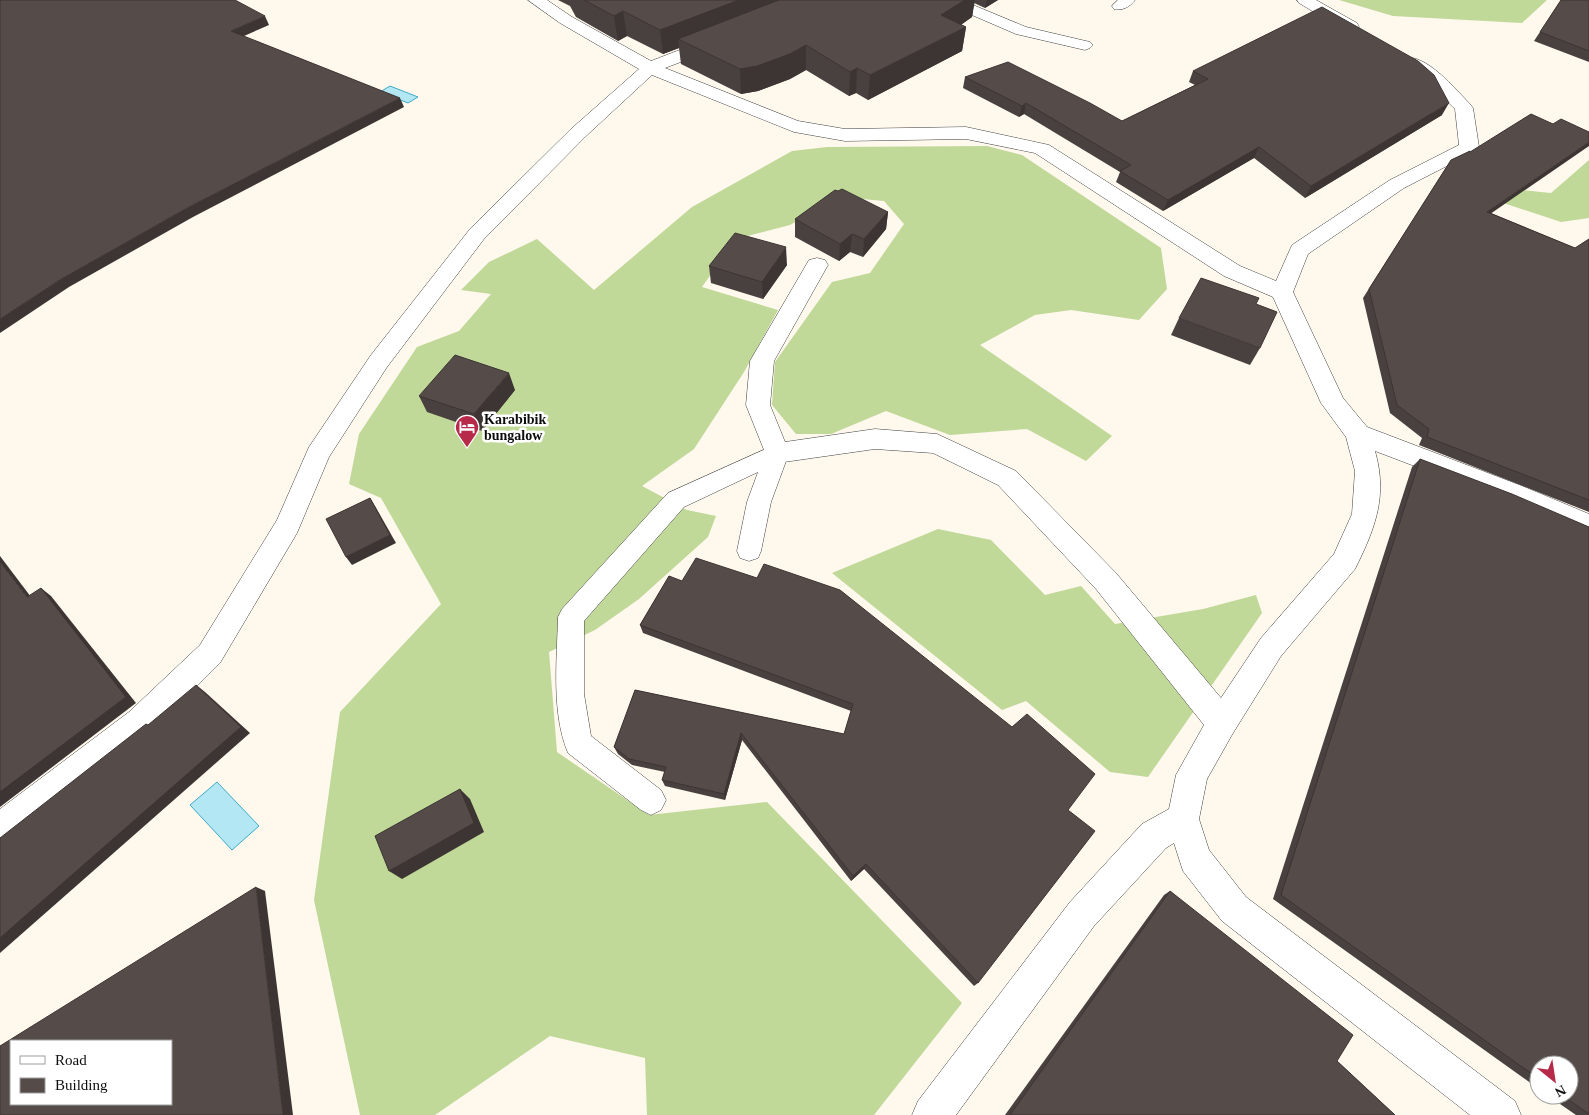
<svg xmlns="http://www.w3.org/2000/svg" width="1589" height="1115" font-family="'Times New Roman',serif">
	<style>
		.forest { fill: #c0d898 }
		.water { fill: #b4e7f4; stroke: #3daac8 }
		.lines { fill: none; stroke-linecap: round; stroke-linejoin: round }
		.service-casing { stroke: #404040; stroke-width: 1 }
		.minor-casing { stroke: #404040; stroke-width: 1 }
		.service { fill: #fff; fill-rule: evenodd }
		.minor { fill: #fff; fill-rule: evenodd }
		.wall { fill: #49413f }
		.shaded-wall { fill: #3c3533 }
		.building { fill: #554c49; stroke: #3c3533; fill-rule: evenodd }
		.labels { text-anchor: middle; stroke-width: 5; stroke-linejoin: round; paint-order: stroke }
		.poi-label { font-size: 14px; font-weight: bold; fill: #0d0d0d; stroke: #fff; text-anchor: start }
	</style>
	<rect width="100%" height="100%" fill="#fef8ed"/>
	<!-- forest -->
	<g class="forest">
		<path d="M1339,0H1547L1522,23L1393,16Z"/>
		<path d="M987,146L1022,155L1161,248L1167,289L1139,320L1071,310L1035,315L980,345L1112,436L1086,461L1027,429L950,435L886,411L831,434H796L772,405L775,362L832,282L870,273L904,224L884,201L841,197L790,225L736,239L702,287L778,310L744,372L694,449L642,486L687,510L716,516L708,537L639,599L595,630L549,652L557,752L649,815L767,802L962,1003L874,1115H647L645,1058L550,1036L435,1115H360L314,900L340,712L441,604L381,498L349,484L359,434L417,347L459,331L491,294L461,290L489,262L537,239L594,290L692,207L792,151L827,147Z"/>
		<path d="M1589,160V218L1561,222L1440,182L1551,193Z"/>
		<path d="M938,529L991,540L1045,595L1081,586L1115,624L1203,609L1256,595L1262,613L1148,777L1110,772L1026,701L1002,710L832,573Z"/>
	</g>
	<!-- water -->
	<g class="water">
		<path d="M390,86L418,97L408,103L380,92Z"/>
		<path d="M217,782L259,826L232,850L190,805Z"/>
	</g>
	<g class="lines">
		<!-- service casing -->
		<g class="service-casing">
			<g id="service">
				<path d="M942,0H961L1026,27L1090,42L1093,45L1090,48L1085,50L1016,34L944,3Z"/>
				<path d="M1118,0H1135C1130,7 1122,11 1114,9L1112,6Z"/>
				<path d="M777,444L785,447L789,453L771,502L761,551L758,558L749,561L740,558L737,551L747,502L758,472L684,507L584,621V694L591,736L661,790L666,800L661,810L651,815L641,810L568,753C551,713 557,659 558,617L562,609L668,493Z"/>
			</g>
		</g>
		<!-- minor casing -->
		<g class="minor-casing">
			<g id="minor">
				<path d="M528,0H547L572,17L651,61L708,39H720L722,43L720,47L665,68L798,121L845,129L966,127L1049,145L1240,266L1276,281L1292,245L1390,180L1459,145L1455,109L1420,75L1404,66L1401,62L1404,58C1426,53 1456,90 1470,104L1473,108L1479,147L1476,151L1404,188L1308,254L1293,292L1343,398L1367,427L1522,486L1589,514V537L1504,500L1375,451C1388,496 1375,529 1355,569L1281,656L1233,733L1207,779L1199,819L1209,850L1246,897L1515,1101L1521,1115H1470L1222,921L1183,871L1174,843L1166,848L1094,926L956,1115H912L918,1101L1070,902L1142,824L1169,809L1176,775L1204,725L1096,589L998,485L933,453L875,449L777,463L768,460L746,405L750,361L809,260L817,258L825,260L828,265L774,361L770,405L785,442L875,429L937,434L1016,471L1116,573L1221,698L1261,638L1334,554L1352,514L1355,471L1346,437L1321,403L1273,297L1224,276L1035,153L966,139L845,141L794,132L652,75L585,137L484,239L387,367L329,457L297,533L220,663L151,732L12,841L0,846V809L129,712L200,645L277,520L309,447L371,355L470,229L571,129L639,69L560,23Z"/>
				<path d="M1297,0H1316L1357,23L1359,27L1357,31H1345L1299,3Z"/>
			</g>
		</g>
		<!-- service -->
		<use href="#service" class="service"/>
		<!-- minor -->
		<use href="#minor" class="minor"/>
	</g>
	<!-- wall -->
	<g class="wall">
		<path d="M558,0H998L985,8L974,3L972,17L961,25L966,27L962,51L868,100L856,93L849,96L806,70L790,79L758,91L741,94L681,64L679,48L663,54L627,36L618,41L576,17L570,6Z"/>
		<path d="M1561,0H1589V62L1534,41Z"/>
		<path d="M1193,71L1442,115L1305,198L1254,158L1163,211L1116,182L1120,172L1024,114L1019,117L963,88L965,77L1122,121L1195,85L1189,82Z"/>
		<path d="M1470,152L1491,213L1575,248L1589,239V512L1419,445L1422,438L1390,413L1363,298L1451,160Z"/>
		<path d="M888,212L886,229L863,257L850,252L839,261L795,237V219Z"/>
		<path d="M787,265L763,299L711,283L709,266Z"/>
		<path d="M1179,318L1260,348L1250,365L1171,335Z"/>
		<path d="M515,390L482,431L427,412L419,396Z"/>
		<path d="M1420,459L1589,527V1115H1576L1547,1095H1569L1539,1065V1089L1273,899L1412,467Z"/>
		<path d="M669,576L1068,810L978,983L974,986L864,869L851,881L742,740L725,800L665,786L662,780L665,772L632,765L618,754L614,747L635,690L844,734L851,711L643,633L640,625Z"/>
		<path d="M1170,891L1337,1061L1395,1115H1005L1164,895Z"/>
	</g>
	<!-- shaded-wall -->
	<g class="shaded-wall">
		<path d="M739,0H803L678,39L679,48L663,54L660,30Z"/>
		<path d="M965,0H975L972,17L938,40L941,15Z"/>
		<path d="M987,0H998L985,8Z"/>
		<path d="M623,11L627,36L618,41L614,16Z"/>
		<path d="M265,16L269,25L235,40L231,31Z"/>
		<path d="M966,27L962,51L868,100L870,75Z"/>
		<path d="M806,45V70L790,79L758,91L741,94L740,69Z"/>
		<path d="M857,68L856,93L849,96L850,72Z"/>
		<path d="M400,98L404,107L193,217L69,287L0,333V319L61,279L187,208Z"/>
		<path d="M1026,103L1024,114L1019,117L1022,106Z"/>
		<path d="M1449,103L1442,115L1305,198L1311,186Z"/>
		<path d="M1589,142V146L1480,221L1487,212Z"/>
		<path d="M1259,147L1254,158L1163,211L1168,200Z"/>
		<path d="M888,212L886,229L863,257L864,239Z"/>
		<path d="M852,234L850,252L839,261L840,244Z"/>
		<path d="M786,247L787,265L763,299L762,282Z"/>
		<path d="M509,373L515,390L482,431L474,414Z"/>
		<path d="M370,498L375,506L396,543L352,565L346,557Z"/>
		<path d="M0,556L37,605L27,597L0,562Z"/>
		<path d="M41,588L51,596L136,703L0,807V792Z"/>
		<path d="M196,685L205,692L250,733L0,953V938Z"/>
		<path d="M741,733L742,740L725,800L724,794Z"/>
		<path d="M460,789L470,799L484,832L402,879L389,871Z"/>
		<path d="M866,864L864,869L851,881L853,876Z"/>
		<path d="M256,887L265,891L293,1115H283Z"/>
	</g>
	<!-- building -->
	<g class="building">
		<path d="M0,0H235L265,16L231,31L400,98L187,208L61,279L0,319Z"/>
		<path d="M584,0H739L660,30L623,11L614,16Z"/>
		<path d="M779,0H965L941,15L966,27L870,75L857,68L850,72L806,45L790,54L757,66L740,69L678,39Z"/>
		<path d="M1561,0H1589V51L1540,32Z"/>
		<path d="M1322,7L1418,61L1434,75L1449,103L1311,186L1259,147L1168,200L1120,171L1131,165L1026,103L1022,106L965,77L1008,62L1090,103L1122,121L1208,79L1193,71Z"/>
		<path d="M1531,114L1553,124L1561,119L1589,132V142L1487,212L1575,248L1589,239V500L1427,437L1429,429L1397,405L1369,289L1451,160L1470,151V152Z"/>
		<path d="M842,189L888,212L864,239L852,234L840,244L795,219L835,190L838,191Z"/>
		<path d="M735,233L786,247L762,282L709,266Z"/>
		<path d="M1201,278L1259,298L1256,304L1277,312L1260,348L1179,318Z"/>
		<path d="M455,355L509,373L474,414L419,396Z"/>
		<path d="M1420,459L1512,494L1589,527V1114L1562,1095H1569V1065H1539V1079L1281,895Z"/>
		<path d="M370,498L390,535L346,557L326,519Z"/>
		<path d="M696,558L757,578L764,564L840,590L1012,727L1027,714L1095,774L1068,810L1095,831L978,983L866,864L853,876L741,733L724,794L662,780L666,767L629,759L614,747L635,690L844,734L853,704L640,625L669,576L682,581Z"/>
		<path d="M0,562L27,597L41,588L126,697L0,792Z"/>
		<path d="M196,685L241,727L0,938V838L146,724L148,725Z"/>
		<path d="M460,789L474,823L389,871L375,836Z"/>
		<path d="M256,887L283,1115H0V1046ZM11,1041H171V1104H11Z"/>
		<path d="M1170,891L1353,1035L1337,1061L1395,1115H1010Z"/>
	</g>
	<!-- icons -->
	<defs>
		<g id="hotel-pin" transform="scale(1.25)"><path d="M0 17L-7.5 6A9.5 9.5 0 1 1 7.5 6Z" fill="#b82a4a" stroke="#fff"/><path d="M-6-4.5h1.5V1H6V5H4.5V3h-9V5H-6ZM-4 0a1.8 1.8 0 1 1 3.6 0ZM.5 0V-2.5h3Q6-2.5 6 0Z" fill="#fff"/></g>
	</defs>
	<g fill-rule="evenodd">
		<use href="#hotel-pin" x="467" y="427"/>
	</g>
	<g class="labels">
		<!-- poi labels -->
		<g class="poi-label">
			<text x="484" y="424">Karabibik<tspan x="484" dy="16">bungalow</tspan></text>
		</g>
	</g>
	<!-- legend -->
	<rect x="10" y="1040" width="162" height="65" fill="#ffffff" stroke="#9e9e9e"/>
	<rect x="20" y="1056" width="25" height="8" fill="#ffffff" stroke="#9e9e9e"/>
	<text x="55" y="1065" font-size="15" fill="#0d0d0d">Road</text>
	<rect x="20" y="1078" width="25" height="15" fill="#554c49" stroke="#9e9e9e"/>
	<text x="55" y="1090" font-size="15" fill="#0d0d0d">Building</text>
	<!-- north arrow -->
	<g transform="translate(1554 1080) rotate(150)"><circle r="24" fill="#ffffff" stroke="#9e9e9e"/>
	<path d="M0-4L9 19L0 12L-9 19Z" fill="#b82a4a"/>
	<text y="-8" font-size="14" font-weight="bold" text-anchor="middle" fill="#0d0d0d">N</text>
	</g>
</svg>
